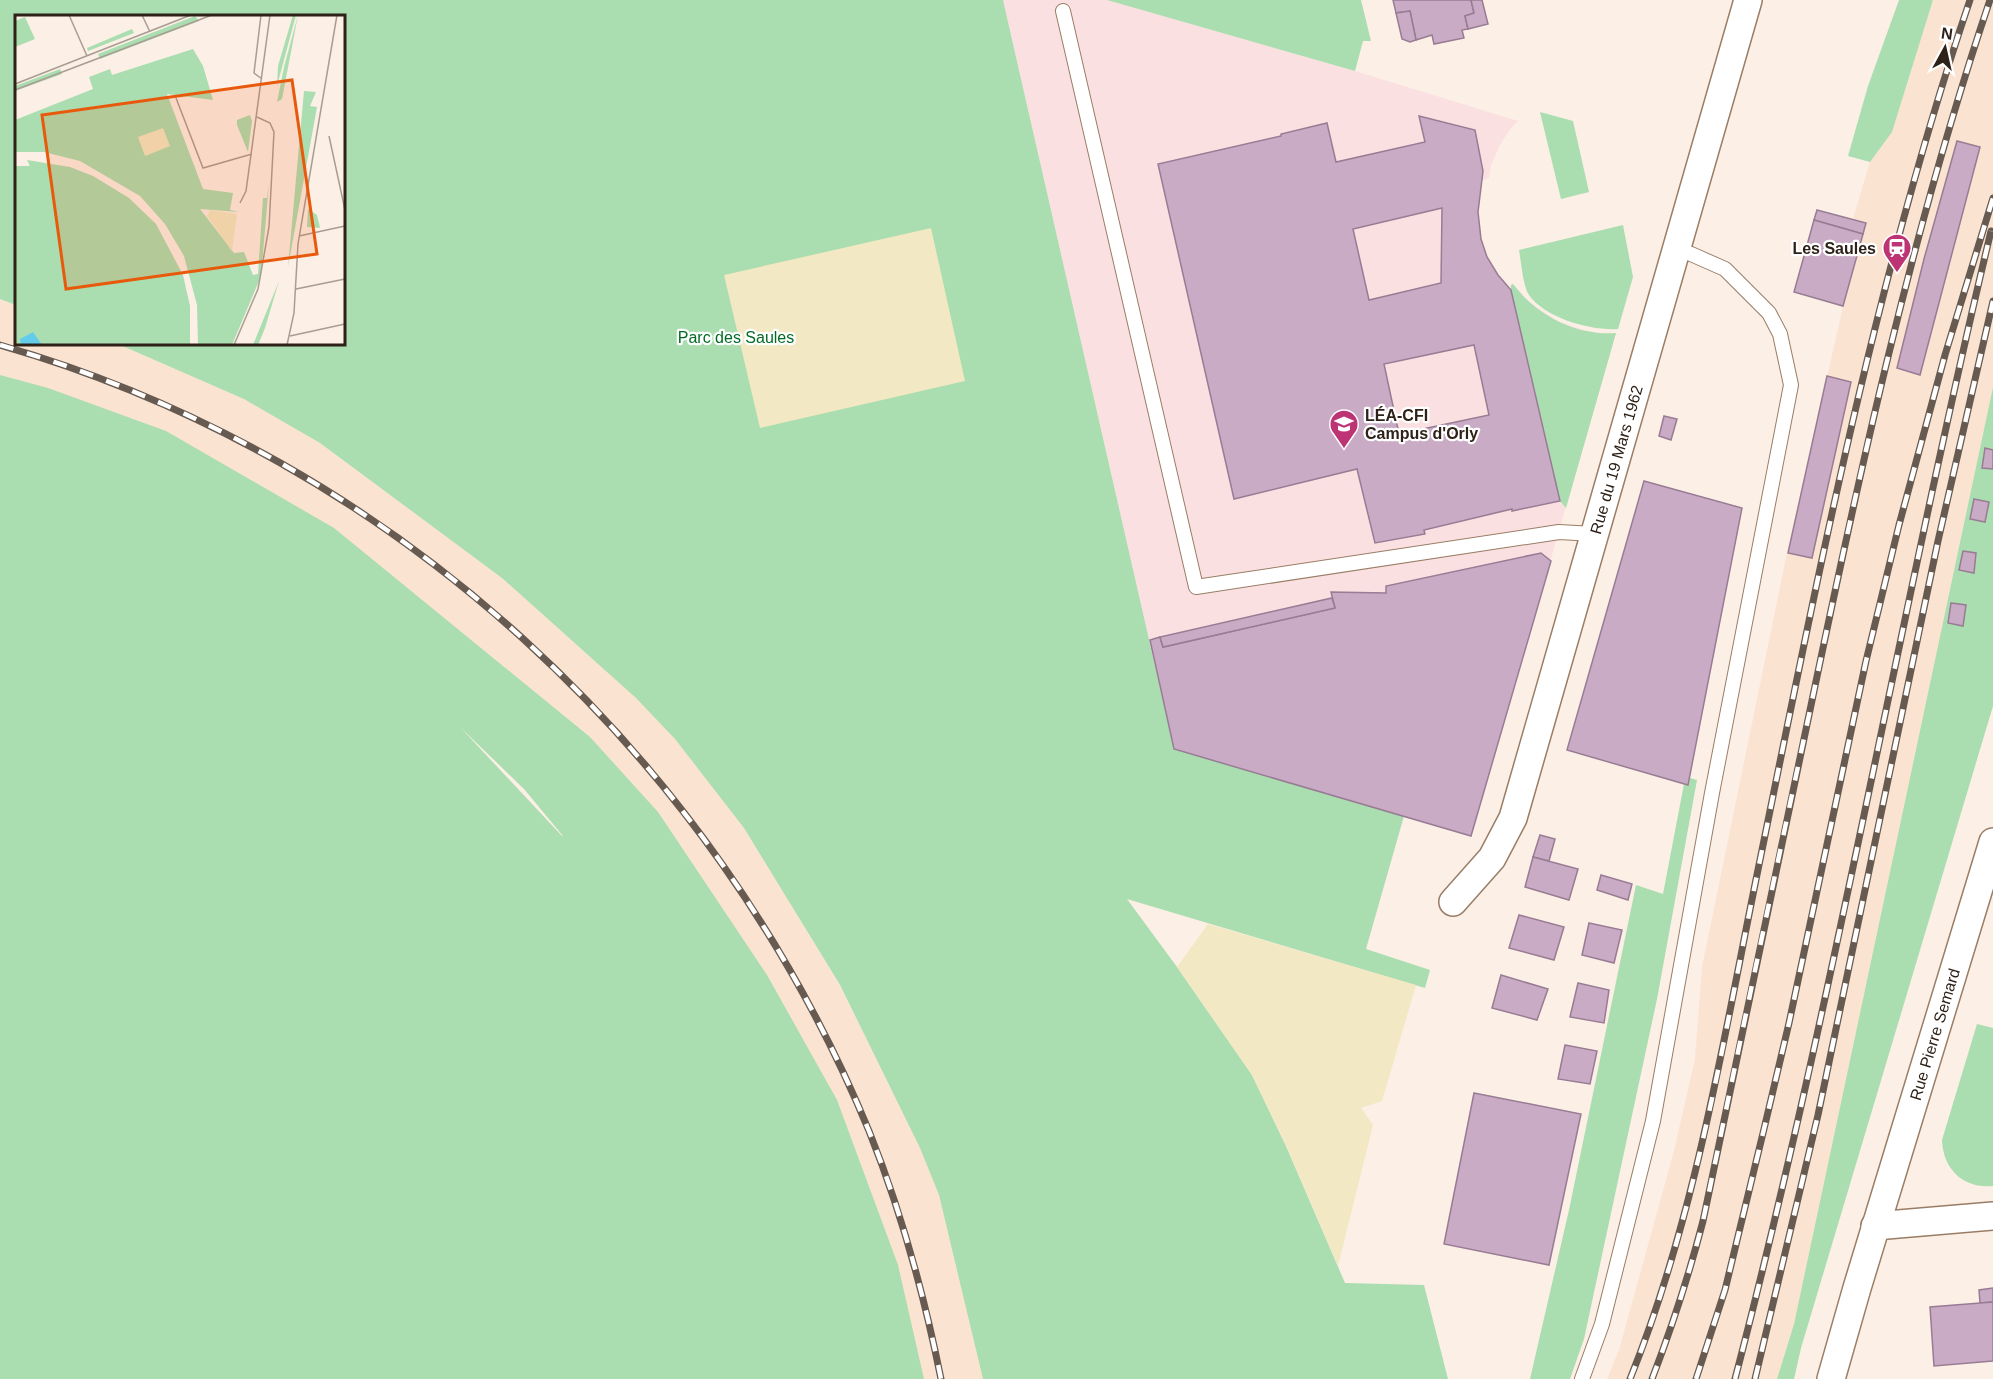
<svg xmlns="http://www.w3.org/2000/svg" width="1993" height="1379" font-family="Arial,sans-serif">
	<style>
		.built { fill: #fae3d1 }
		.industrial { fill: #fbe0e1 }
		.green { fill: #aaddaf; fill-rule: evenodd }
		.sand { fill: #f2e8c3 }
		.building { fill: #c9abc5; stroke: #987c94; stroke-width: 1.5; fill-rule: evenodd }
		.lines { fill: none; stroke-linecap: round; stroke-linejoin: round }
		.lane-casing { stroke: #997d66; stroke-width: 16 }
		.street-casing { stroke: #997d66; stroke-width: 30 }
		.lane { stroke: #fff; stroke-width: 14 }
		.street { stroke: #fff; stroke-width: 27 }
		.rail-casing { stroke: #665a51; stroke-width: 7 }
		.rail { stroke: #fff; stroke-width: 4.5; stroke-dasharray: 14; stroke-linecap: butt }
		.labels { text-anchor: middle; stroke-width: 4.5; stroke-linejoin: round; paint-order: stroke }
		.poi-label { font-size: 16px; font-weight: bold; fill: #2d2118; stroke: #fff; text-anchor: end }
		.park-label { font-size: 16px; fill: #036b24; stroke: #fff }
		.street-label { font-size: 16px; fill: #2d2118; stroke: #fff }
		.inset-road { fill: none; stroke: #a99d93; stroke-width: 1.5 }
		.view { fill: #e8590c; fill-opacity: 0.15; stroke: #e8590c; stroke-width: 3 }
		.inset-edge { fill: none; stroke: #2d2118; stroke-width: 3 }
	</style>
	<rect width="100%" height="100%" fill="#fcefe5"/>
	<!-- built -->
	<g class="built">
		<path d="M1933,0H1993V387L1794,1324L1777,1379H1607L1619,1350L1674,1151L1695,1059L1702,967L1787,553L1843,307L1794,292L1817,210L1853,219L1870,162L1892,132Z"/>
		<path d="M0,299L16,305V344H118L245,399L320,443L502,578L636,698L675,739L744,828L840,986L920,1148L939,1195L983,1379H868L590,737L0,423Z"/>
	</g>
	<!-- industrial -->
	<path class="industrial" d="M1003,0H1107L1355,71L1518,121L1511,128L1500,145L1491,165L1489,178L1481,181L1478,212L1481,239L1487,257L1498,275L1510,289L1511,285L1513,284L1530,303L1559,322L1587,331L1605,334L1616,333L1471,836L1174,749Z"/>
	<!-- green -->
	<g class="green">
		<path d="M0,0H1003L1174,749L1404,816L1366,949L1430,970L1425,988L1127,899L1177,967L1252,1075L1286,1146L1345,1283L1424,1285L1448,1379H983L939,1195L920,1148L840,985L744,828L675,739L636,698L502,578L320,443L244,399L118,344H344V16H16V305L0,299Z"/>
		<path d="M1107,0H1361L1371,41H1363L1355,71Z"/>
		<path d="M1899,0H1933L1892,132L1870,162L1848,156L1868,86Z"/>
		<path d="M1540,112L1573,121L1589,192L1561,199Z"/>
		<path d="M1623,225L1633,277L1618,329C1591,331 1545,318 1529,295C1523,287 1521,260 1519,250Z"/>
		<path d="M1513,284C1537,316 1577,336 1616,333L1566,508L1560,501L1511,290V285Z"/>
		<path d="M0,375L48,388L166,431L334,528L590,737L658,812L767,975L837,1100L898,1265L924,1379H0ZM460,727L524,789L563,836H562Z"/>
		<path d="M1993,387V706L1801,1348L1794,1379H1777L1794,1324Z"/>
		<path d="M1690,778L1697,780L1657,999L1584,1339L1570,1379H1530L1569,1210L1636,885L1663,894L1684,784L1688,785Z"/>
		<path d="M1977,1024L1993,1028V1186C1963,1189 1943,1169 1942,1140Z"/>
	</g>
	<!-- sand -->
	<g class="sand">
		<path d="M931,228L965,381L760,428L724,275Z"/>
		<path d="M1208,924L1416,985L1382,1101L1361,1108L1373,1125L1338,1266L1286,1146L1252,1075L1177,967Z"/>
	</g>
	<!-- building -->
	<g class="building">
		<path d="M1393,0H1471L1474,13L1465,16L1468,29L1462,30L1464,38L1434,44L1432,35L1416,40L1410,11L1396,13Z"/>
		<path d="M1471,0H1482L1488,24L1468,29L1465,16L1474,13Z"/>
		<path d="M1410,11L1416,40L1410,42L1402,39L1396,13Z"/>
		<path d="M1419,116L1475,130L1483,171L1478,212L1481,239L1487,257L1498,275L1511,290L1560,501L1512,511V509L1424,530L1425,534L1375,543L1357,469L1234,499L1158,164L1281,136V134L1327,123L1336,162L1425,142ZM1442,208L1441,283L1369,300L1353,229ZM1474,345L1489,415L1399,434L1384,364Z"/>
		<path d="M1957,141L1980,147L1920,375L1897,368L1924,259Z"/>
		<path d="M1817,210L1866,223L1863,234L1814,220Z"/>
		<path d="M1814,220L1863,234L1843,306L1794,292Z"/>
		<path d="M1827,376L1851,382L1812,558L1788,553Z"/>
		<path d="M1664,416L1677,419L1671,440L1659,436Z"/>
		<path d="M1985,448L1993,450V469L1982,468Z"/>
		<path d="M1644,481L1742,508L1688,785L1567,750Z"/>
		<path d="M1974,499L1989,502L1985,522L1970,519Z"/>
		<path d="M1963,551L1976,553L1974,573L1959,570Z"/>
		<path d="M1541,553L1551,561L1471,836L1174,749L1150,640L1160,637L1163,647L1335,608L1331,592L1386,593V586Z"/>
		<path d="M1332,598L1335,608L1163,647L1160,637Z"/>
		<path d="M1951,603L1966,605L1963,626L1948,623Z"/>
		<path d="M1540,835L1555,839L1549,861L1533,857Z"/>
		<path d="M1533,857L1578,869L1569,900L1525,887Z"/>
		<path d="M1601,875L1632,884L1628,900L1597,890Z"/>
		<path d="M1519,915L1564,927L1554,960L1509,948Z"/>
		<path d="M1589,923L1622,930L1614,963L1582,955Z"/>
		<path d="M1501,975L1548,989L1537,1020L1492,1008Z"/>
		<path d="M1578,983L1609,990L1604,1023L1570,1017Z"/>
		<path d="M1565,1045L1597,1051L1590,1084L1558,1079Z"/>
		<path d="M1474,1093L1581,1114L1549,1265L1444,1244Z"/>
		<path d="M1993,1288V1302L1980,1303L1979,1290Z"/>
		<path d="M1993,1302V1361L1934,1366L1930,1307Z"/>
	</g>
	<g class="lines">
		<!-- lane casing -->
		<g class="lane-casing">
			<g id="lane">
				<path d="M1063,11L1196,587L1559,532L1594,534"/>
				<path d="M1582,1379L1602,1324L1653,1121L1712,793L1791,385L1780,334L1769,313L1725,269L1691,254L1677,250"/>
			</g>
		</g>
		<!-- street casing -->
		<g class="street-casing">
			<g id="street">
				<path id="s1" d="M1453,902L1492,858L1513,818L1748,0"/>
				<path d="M1875,1226L1993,1216"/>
				<path id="s2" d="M1831,1379L1857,1288L1993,842"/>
			</g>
		</g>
		<!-- lane -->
		<use href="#lane" class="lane"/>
		<!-- street -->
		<use href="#street" class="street"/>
		<!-- rail casing -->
		<g class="rail-casing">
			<g id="rail">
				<path d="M0,345C393,458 714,755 869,1131C901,1211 924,1294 941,1379"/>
				<path d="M1630,1379C1697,1214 1724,1034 1760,860C1819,571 1875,280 1970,0"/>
				<path d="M1652,1379C1672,1327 1689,1275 1703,1221C1738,1052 1773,883 1809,715C1859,474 1911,233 1990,0"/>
				<path d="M1696,1379L1725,1290L1764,1129L1789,1023L1866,661L1899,525L1945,355L1993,198"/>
				<path d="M1735,1379C1834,1000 1900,612 1991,231"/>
				<path d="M1755,1379L1818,1115L1938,541L1993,301"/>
			</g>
		</g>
		<!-- rail -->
		<use href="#rail" class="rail"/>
	</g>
	<!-- icons -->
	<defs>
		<g id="station-pin" transform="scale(1.5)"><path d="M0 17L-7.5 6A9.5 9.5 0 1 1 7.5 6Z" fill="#bc3473" stroke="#fff"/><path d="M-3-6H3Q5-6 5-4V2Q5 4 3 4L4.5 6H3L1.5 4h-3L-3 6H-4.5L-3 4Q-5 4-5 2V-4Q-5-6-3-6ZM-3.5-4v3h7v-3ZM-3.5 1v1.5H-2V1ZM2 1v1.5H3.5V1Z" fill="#fff"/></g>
		<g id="university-pin" transform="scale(1.5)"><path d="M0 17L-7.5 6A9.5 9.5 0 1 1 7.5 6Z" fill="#bc3473" stroke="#fff"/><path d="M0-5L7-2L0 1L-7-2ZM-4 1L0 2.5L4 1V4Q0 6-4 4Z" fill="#fff"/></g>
	</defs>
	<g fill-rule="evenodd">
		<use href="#station-pin" x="1897" y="248"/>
		<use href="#university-pin" x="1344" y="424"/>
	</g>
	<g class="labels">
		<!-- poi labels -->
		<g class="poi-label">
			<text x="1876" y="254">Les Saules</text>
			<text x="1365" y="421" text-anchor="start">LÉA-CFI<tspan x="1365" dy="18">Campus d'Orly</tspan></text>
		</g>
		<!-- park labels -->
		<g class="park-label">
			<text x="736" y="343">Parc des Saules</text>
		</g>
		<!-- street labels -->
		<g class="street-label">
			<text dy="6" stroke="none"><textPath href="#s1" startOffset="477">Rue du 19 Mars 1962</textPath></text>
			<text dy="6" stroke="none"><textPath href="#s2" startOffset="360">Rue Pierre Semard</textPath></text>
		</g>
	</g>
	<!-- overview -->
	<g transform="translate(15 15)">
		<rect width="330" height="330" fill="#fcefe5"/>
		<path d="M278,0H281L262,71L263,51ZM283,0L267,84L262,87L269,52ZM180,1L184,6L85,44L83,39ZM10,2L20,24L0,32V6ZM117,14L119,18L73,36L72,33ZM178,34L188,51L198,85L152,79L188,174L218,178L215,195L224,197L185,194L219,238L229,237L238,260L243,259L248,183H252L254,168L246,261L217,330H183L182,290L169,241L150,209L125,181L65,146L29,137H0V105L78,74L74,62L95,54L97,60ZM45,54L47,59L0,76V71ZM289,76L301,77L295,91L302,92L273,252ZM235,100L237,106L233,137L222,110V105ZM12,145L55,152L78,161L114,183L141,209L168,260L175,291V330H0V151H15ZM293,194L302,200L305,213L292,212ZM264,266L250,313L243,330H238Z" fill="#aaddaf"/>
		<path d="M148,113L155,131L130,141L123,122ZM195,195L222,199L217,236L192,201Z" fill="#f2e8c3"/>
		<path d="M18,317L27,330H6L5,324Z" fill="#64cceb"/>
		<path class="inset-road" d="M54,0L72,41M127,0L135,17M246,0L239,58L247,64M0,69L176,0M0,75L197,0M161,83L188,153L237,139M314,121L330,195M225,188L231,176L255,0M284,221L330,211M281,274L330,264M275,321L330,309M219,330L243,274L254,212L259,117L255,108L242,102M272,330L279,298L283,229L322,0"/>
		<path class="view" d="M277,65L302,239L51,274L27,100Z"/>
		<rect width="330" height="330" class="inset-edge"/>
	</g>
	<!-- north arrow -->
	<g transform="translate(1945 48) rotate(8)" stroke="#ffffff" stroke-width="4.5" paint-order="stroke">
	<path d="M0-4.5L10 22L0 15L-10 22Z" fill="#2d2118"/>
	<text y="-9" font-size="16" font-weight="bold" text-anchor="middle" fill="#2d2118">N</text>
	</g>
</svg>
